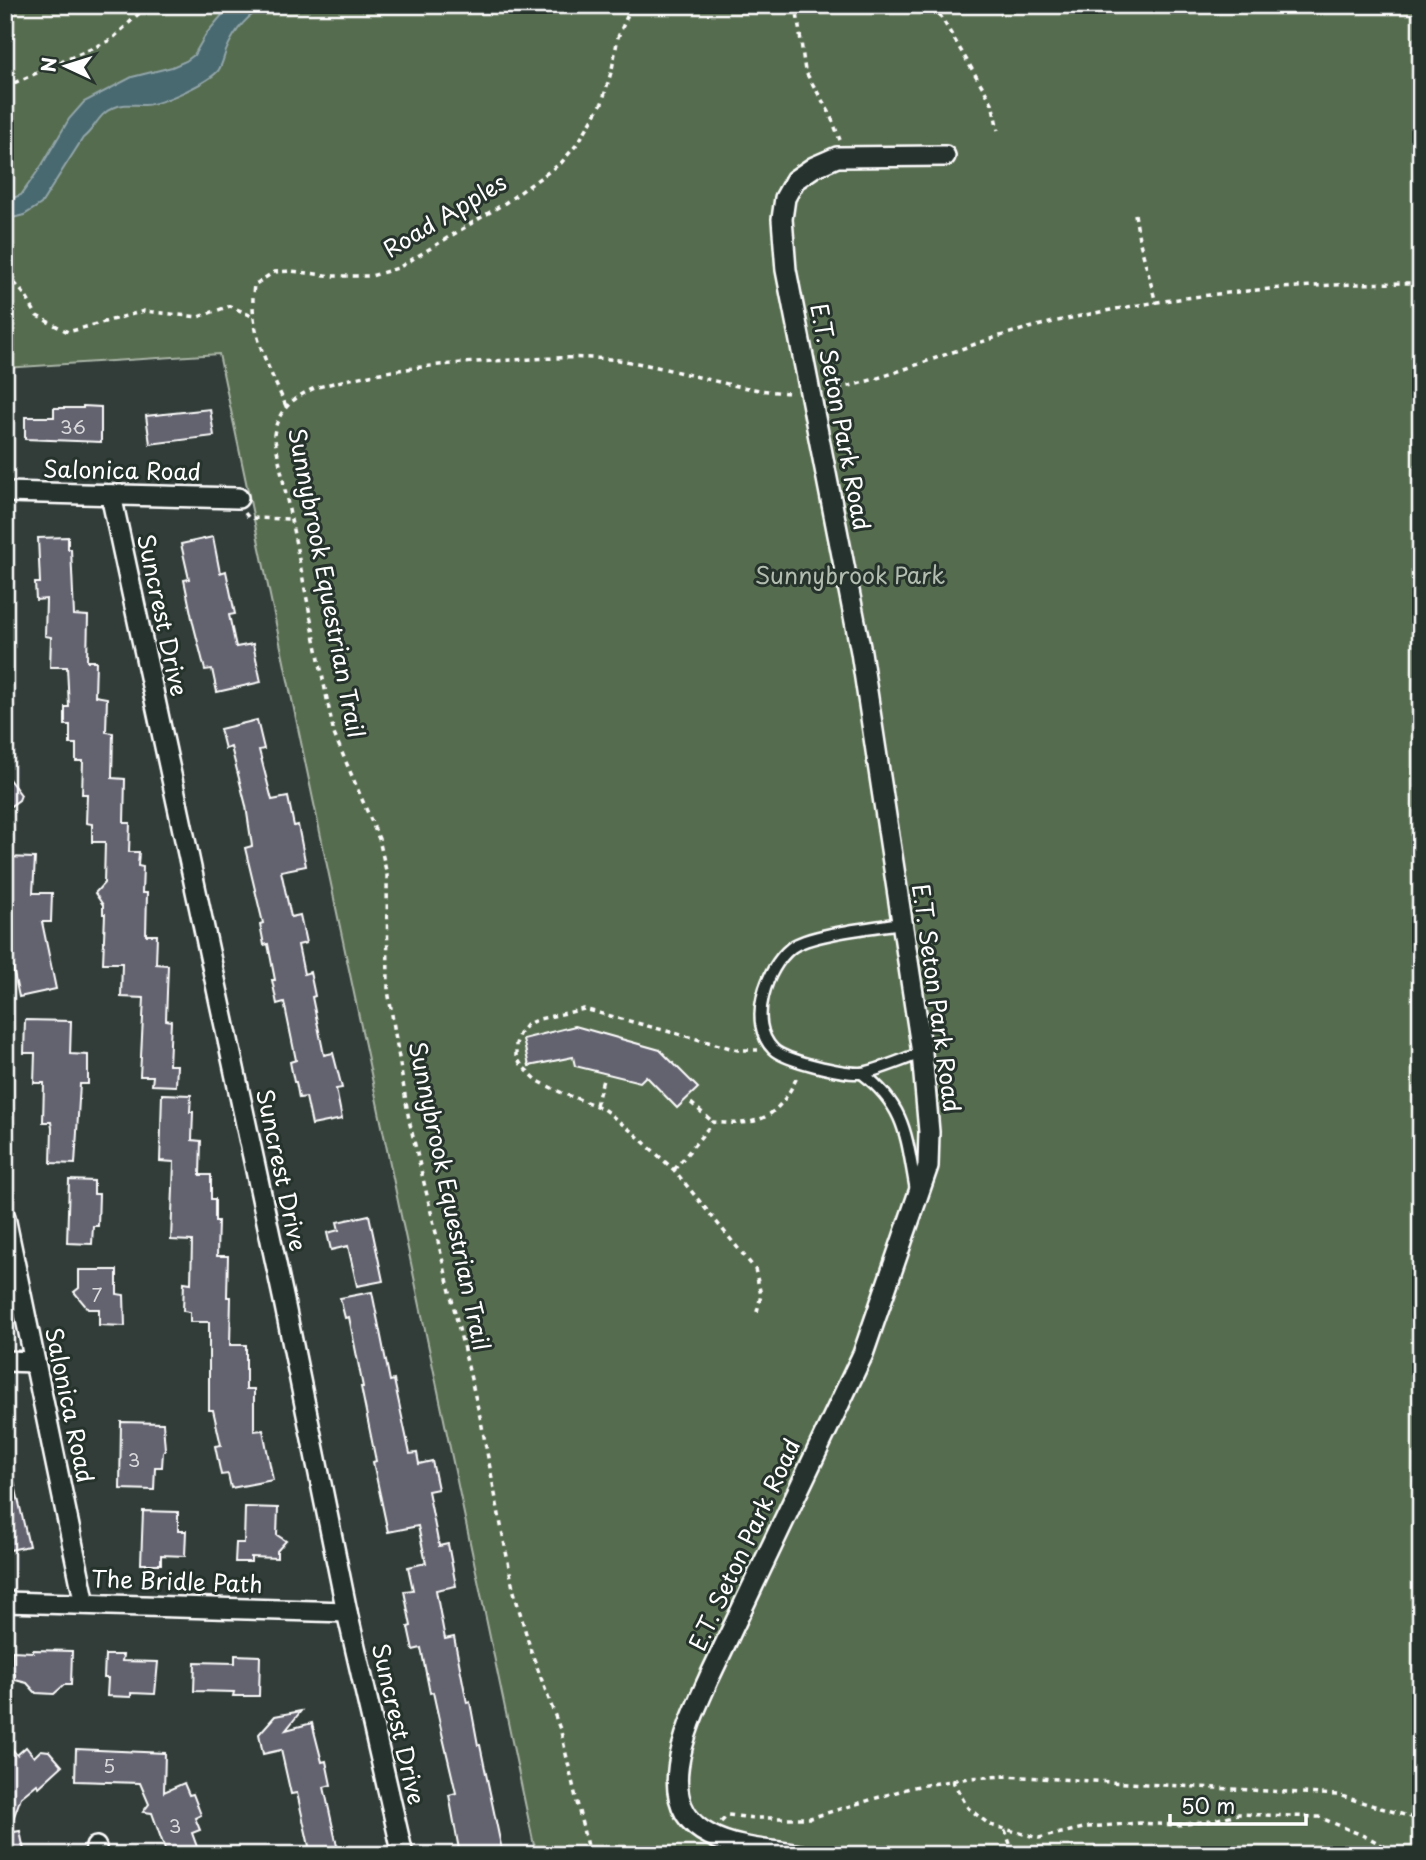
<svg xmlns="http://www.w3.org/2000/svg" width="1426" height="1860" font-family="'Playpen Sans',sans-serif">
	<style>
		.green { fill: #576c50; stroke: #abb6a8; stroke-width: 2 }
		.water { fill: #48696f; stroke: #91a5a9; stroke-width: 2 }
		.building { fill: #646370; stroke: #fff; stroke-width: 2 }
		.lines { fill: none; stroke-linecap: round; stroke-linejoin: round }
		.service-casing { stroke: #fff; stroke-width: 15 }
		.minor-casing { stroke: #fff; stroke-width: 24 }
		.path { stroke: #fff; stroke-width: 3.5; stroke-dasharray: 5 5; stroke-linecap: butt }
		.service { stroke: #26332d; stroke-width: 10 }
		.minor { stroke: #26332d; stroke-width: 19 }
		.labels { text-anchor: middle; stroke-width: 6; stroke-linejoin: round; paint-order: stroke }
		.number-label { font-size: 19px; fill: #d8d8db }
		.street-label { font-size: 23px; fill: #fff; stroke: #26332d }
		.park-label { font-size: 23px; fill: #b3bdb0; stroke: #26332d }
	</style>
	<rect width="100%" height="100%" fill="#323d3a"/>
	<filter id="ink" filterUnits="userSpaceOnUse"><feTurbulence type="fractalNoise" baseFrequency=".0143" numOctaves="2"/><feDisplacementMap in="SourceGraphic" scale="14" xChannelSelector="R" yChannelSelector="G"/><feConvolveMatrix kernelMatrix="1 2 1 2 8 2 1 2 1" color-interpolation-filters="sRGB"/></filter>
	<g filter="url(#ink)">
		<!-- green -->
		<path class="green" d="M5,5H1421V1855H536L219,354L5,368Z"/>
		<!-- water -->
		<path class="water" d="M236,5H270C249,12 234,31 226,51C224,56 222,66 218,71C207,83 162,104 145,105C133,105 124,103 113,108C98,114 95,129 83,138L41,204L24,215L5,220V201L21,195L42,165L69,119L84,102L132,77L172,67L186,61L194,55L206,34L222,15Z"/>
		<!-- building -->
		<g class="building">
			<path d="M83,406L101,407V442L25,439V417H54V408H83Z"/>
			<path d="M210,409L214,436L150,444L146,416Z"/>
			<path d="M68,537V549H71L74,615L88,616L87,661H96L95,696L107,698L106,732L113,733L112,778L125,779L124,823H130L129,852H139L138,866L143,867L142,893H147L146,935H157L156,964L168,965L166,1020L171,1021L169,1065H177L176,1086L152,1085L153,1076H140L144,998L121,997L122,963H103L105,914H103V905L95,893L104,883L105,842H92V824L86,823L87,794H82L83,761H76V744H70V725H65V707H69L67,667H50L51,637L45,636L46,599L36,600L35,583H40L38,538Z"/>
			<path d="M213,537L220,573L226,571L235,614L229,615L236,647L253,644L261,682L217,692L212,669L205,670L193,623L184,580L189,579L181,544Z"/>
			<path d="M257,720L264,749L259,750L272,800L288,797L294,826L298,825L306,866L281,871L291,917L300,915L306,943L298,945L304,974L310,972L315,996L312,997L324,1055L333,1053L342,1088L336,1089L342,1119L312,1125L306,1097L299,1098L296,1082H294L290,1062L296,1060L284,1002L277,1004L272,980H275L268,944L264,945L260,924L263,923L245,848L252,846L246,806L231,747L225,749L220,729Z"/>
			<path d="M5,774L21,795L19,800L5,810Z"/>
			<path d="M5,857L35,858L33,893H52L51,922H42L56,989L19,997L5,931Z"/>
			<path d="M25,1020L71,1021L70,1054L88,1055V1084H80L75,1164L51,1163L52,1128L51,1122H43L44,1083H34L35,1053H24Z"/>
			<path d="M575,1026L660,1050L698,1088L677,1108L646,1076L640,1082L575,1066L573,1057L529,1066L523,1039Z"/>
			<path d="M162,1094L191,1095L190,1112H193L192,1140L201,1141L200,1175H211V1199H215V1221H218L217,1256H228L227,1297H231L230,1345H246V1389H254V1431L263,1430L273,1480L231,1488L228,1474L221,1475L215,1446L221,1445L213,1410H209V1322H190V1312L183,1311L184,1282L191,1283L192,1241L171,1240L174,1162L160,1161Z"/>
			<path d="M69,1180L94,1181V1194H99L98,1226H93L92,1244L67,1243Z"/>
			<path d="M369,1215L383,1281L357,1286L348,1246L331,1250L327,1233L339,1230L337,1222Z"/>
			<path d="M79,1270H117V1294L124,1295L125,1326L99,1325V1309H88L74,1292L79,1288Z"/>
			<path d="M372,1292L390,1381L394,1380L410,1454L417,1453L419,1464L432,1461L438,1489L428,1491L439,1546L448,1544L456,1586L436,1590L438,1602L445,1639L454,1637L467,1703L470,1702L478,1745H480L503,1855H460L449,1795L456,1793L441,1729L433,1692L430,1693L421,1648L413,1650L408,1627L411,1626L404,1591L413,1590L408,1567L426,1563L418,1526L388,1532L373,1462L376,1461L361,1387H363L349,1317L345,1318L340,1298Z"/>
			<path d="M121,1422L163,1423L165,1449L163,1452L162,1467H155L154,1490L120,1489Z"/>
			<path d="M5,1468H11L29,1546L5,1551Z"/>
			<path d="M245,1507L278,1508L277,1535L286,1541L277,1551V1558L251,1557V1562H235L236,1543H244Z"/>
			<path d="M143,1511L178,1512V1531H186L185,1556L161,1555V1564H141Z"/>
			<path d="M33,1650L72,1651L71,1685H64L54,1694L36,1693L27,1683L15,1680V1674L12,1673V1651L33,1652Z"/>
			<path d="M105,1655H123L122,1661L158,1662L155,1694L131,1693V1697L107,1696L108,1678H104Z"/>
			<path d="M235,1655L260,1656L259,1696H233L234,1692L194,1691L195,1662L235,1663Z"/>
			<path d="M301,1711L286,1730L312,1723L322,1762L326,1761L331,1785L324,1787L339,1855H311L297,1793L291,1794L281,1750L263,1754L259,1734L275,1716Z"/>
			<path d="M5,1740L17,1755L26,1747L34,1757L41,1750L49,1751L62,1766L39,1787L37,1784L21,1797L8,1833L20,1831L25,1855H5Z"/>
			<path d="M76,1749L165,1753L164,1792L184,1783L189,1795L193,1794L201,1815L195,1818L200,1830L192,1833L200,1855H167L152,1813L143,1812L149,1804L140,1783L75,1781Z"/>
		</g>
		<g class="lines">
			<!-- service casing -->
			<g class="service-casing">
				<g id="service">
					<path d="M901,923C877,927 808,934 791,948C766,968 747,1023 773,1049C785,1061 844,1074 861,1073C875,1072 906,1058 922,1053"/>
					<path d="M862,1073C907,1108 906,1137 916,1190"/>
				</g>
			</g>
			<!-- minor casing -->
			<g class="minor-casing">
				<g id="minor">
					<path d="M5,492L238,498"/>
					<path d="M111,495L284,1301L347,1612L403,1855"/>
					<path d="M5,1217L85,1604"/>
					<path d="M5,1361L34,1362"/>
					<path d="M5,1602L347,1612"/>
					<path d="M95,1855L96,1847"/>
					<path d="M800,1855C771,1850 736,1849 710,1835C648,1805 690,1721 709,1678L863,1354L928,1166L929,1132L922,1053L861,652L786,270L782,219L785,198L795,180L814,167L837,157L945,156"/>
				</g>
			</g>
			<!-- path -->
			<g class="path">
				<path d="M796,5L805,71L829,112L840,140"/>
				<path d="M934,5L992,103L998,130"/>
				<path d="M5,17L12,5"/>
				<path d="M5,87L111,40L148,5"/>
				<path d="M1135,214L1139,239L1156,303"/>
				<path d="M5,281H13L25,295L37,316L68,332L144,311L198,317L230,306L254,317"/>
				<path d="M828,391C896,377 959,346 1025,329C1153,296 1289,283 1421,283"/>
				<path d="M286,406C268,366 248,331 254,285L274,272L291,271L333,276H371L398,268L505,203L561,163L578,143L602,103L612,69L618,37L632,5"/>
				<path d="M245,513L249,518L292,519"/>
				<path d="M691,1103L713,1122"/>
				<path d="M596,1105L604,1076"/>
				<path d="M674,1170L713,1122C760,1127 778,1118 798,1075"/>
				<path d="M757,1312L761,1295L755,1269L674,1170L636,1135L602,1108L562,1093L538,1081L522,1066L516,1056V1044L519,1034L527,1024L539,1019L584,1009L738,1050H758"/>
				<path d="M952,1780L968,1808L990,1825L1039,1838L1088,1827L1139,1823L1177,1825L1210,1821L1238,1814L1319,1817L1371,1839L1400,1855"/>
				<path d="M721,1822L728,1815L754,1818H810L913,1787L969,1778L1005,1776L1338,1795L1421,1820"/>
				<path d="M1005,1830L1014,1855"/>
				<path d="M589,1855L561,1732L531,1651L513,1588L481,1421L409,1120L388,990L387,875L379,839L334,734L274,435C277,411 293,397 315,388C381,369 446,363 514,360C553,358 592,355 631,362C685,371 737,391 792,393"/>
			</g>
			<!-- service -->
			<use href="#service" class="service"/>
			<!-- minor -->
			<use href="#minor" class="minor"/>
		</g>
	</g>
	<g class="labels">
		<!-- number labels -->
		<g class="number-label">
			<text x="73" y="434">36</text>
			<text x="97" y="1302">7</text>
			<text x="134" y="1467">3</text>
			<text x="109" y="1773">5</text>
			<text x="175" y="1833">3</text>
		</g>
		<!-- street labels -->
		<g class="street-label">
			<text transform="translate(445 216) rotate(-31)" y="8">Road Apples</text>
			<text transform="translate(840 417) rotate(79)" y="8">E.T. Seton Park Road</text>
			<text transform="translate(122 471) rotate(1)" y="8">Salonica Road</text>
			<text transform="translate(326 583) rotate(79)" y="8">Sunnybrook Equestrian Trail</text>
			<text transform="translate(162 615) rotate(78)" y="8">Suncrest Drive</text>
			<text transform="translate(936 998) rotate(82)" y="8">E.T. Seton Park Road</text>
			<text transform="translate(281 1170) rotate(78)" y="8">Suncrest Drive</text>
			<text transform="translate(449 1196) rotate(78)" y="8">Sunnybrook Equestrian Trail</text>
			<text transform="translate(69 1405) rotate(78)" y="8">Salonica Road</text>
			<text transform="translate(745 1545) rotate(-65)" y="8">E.T. Seton Park Road</text>
			<text transform="translate(177 1582) rotate(2)" y="8">The Bridle Path</text>
			<text transform="translate(398 1724) rotate(77)" y="8">Suncrest Drive</text>
		</g>
		<!-- park labels -->
		<g class="park-label">
			<text x="850" y="584">Sunnybrook Park</text>
		</g>
	</g>
	<!-- margin -->
	<rect width="1426" height="1860" fill="none" stroke="#26332d" stroke-width="28"/>
	<rect x="14" y="14" width="1398" height="1832" fill="none" stroke="#fff" stroke-width="2.5" filter="url(#ink)"/>
	<!-- north arrow -->
	<g transform="translate(66 66) rotate(274)" stroke="#26332d" stroke-width="5" paint-order="stroke">
	<path d="M0-5L12 26L0 18L-12 26Z" fill="#ffffff"/>
	<text y="-10" font-size="19" font-weight="bold" text-anchor="middle" fill="#ffffff">N</text>
	</g>
	<!-- scale -->
	<path d="M1170 1814v10h136v-10" fill="none" stroke="#ffffff" stroke-width="3.5"/>
	<text x="1181" y="1814" font-size="21" fill="#ffffff" stroke="#26332d" stroke-width="5" paint-order="stroke">50 m</text>
</svg>
